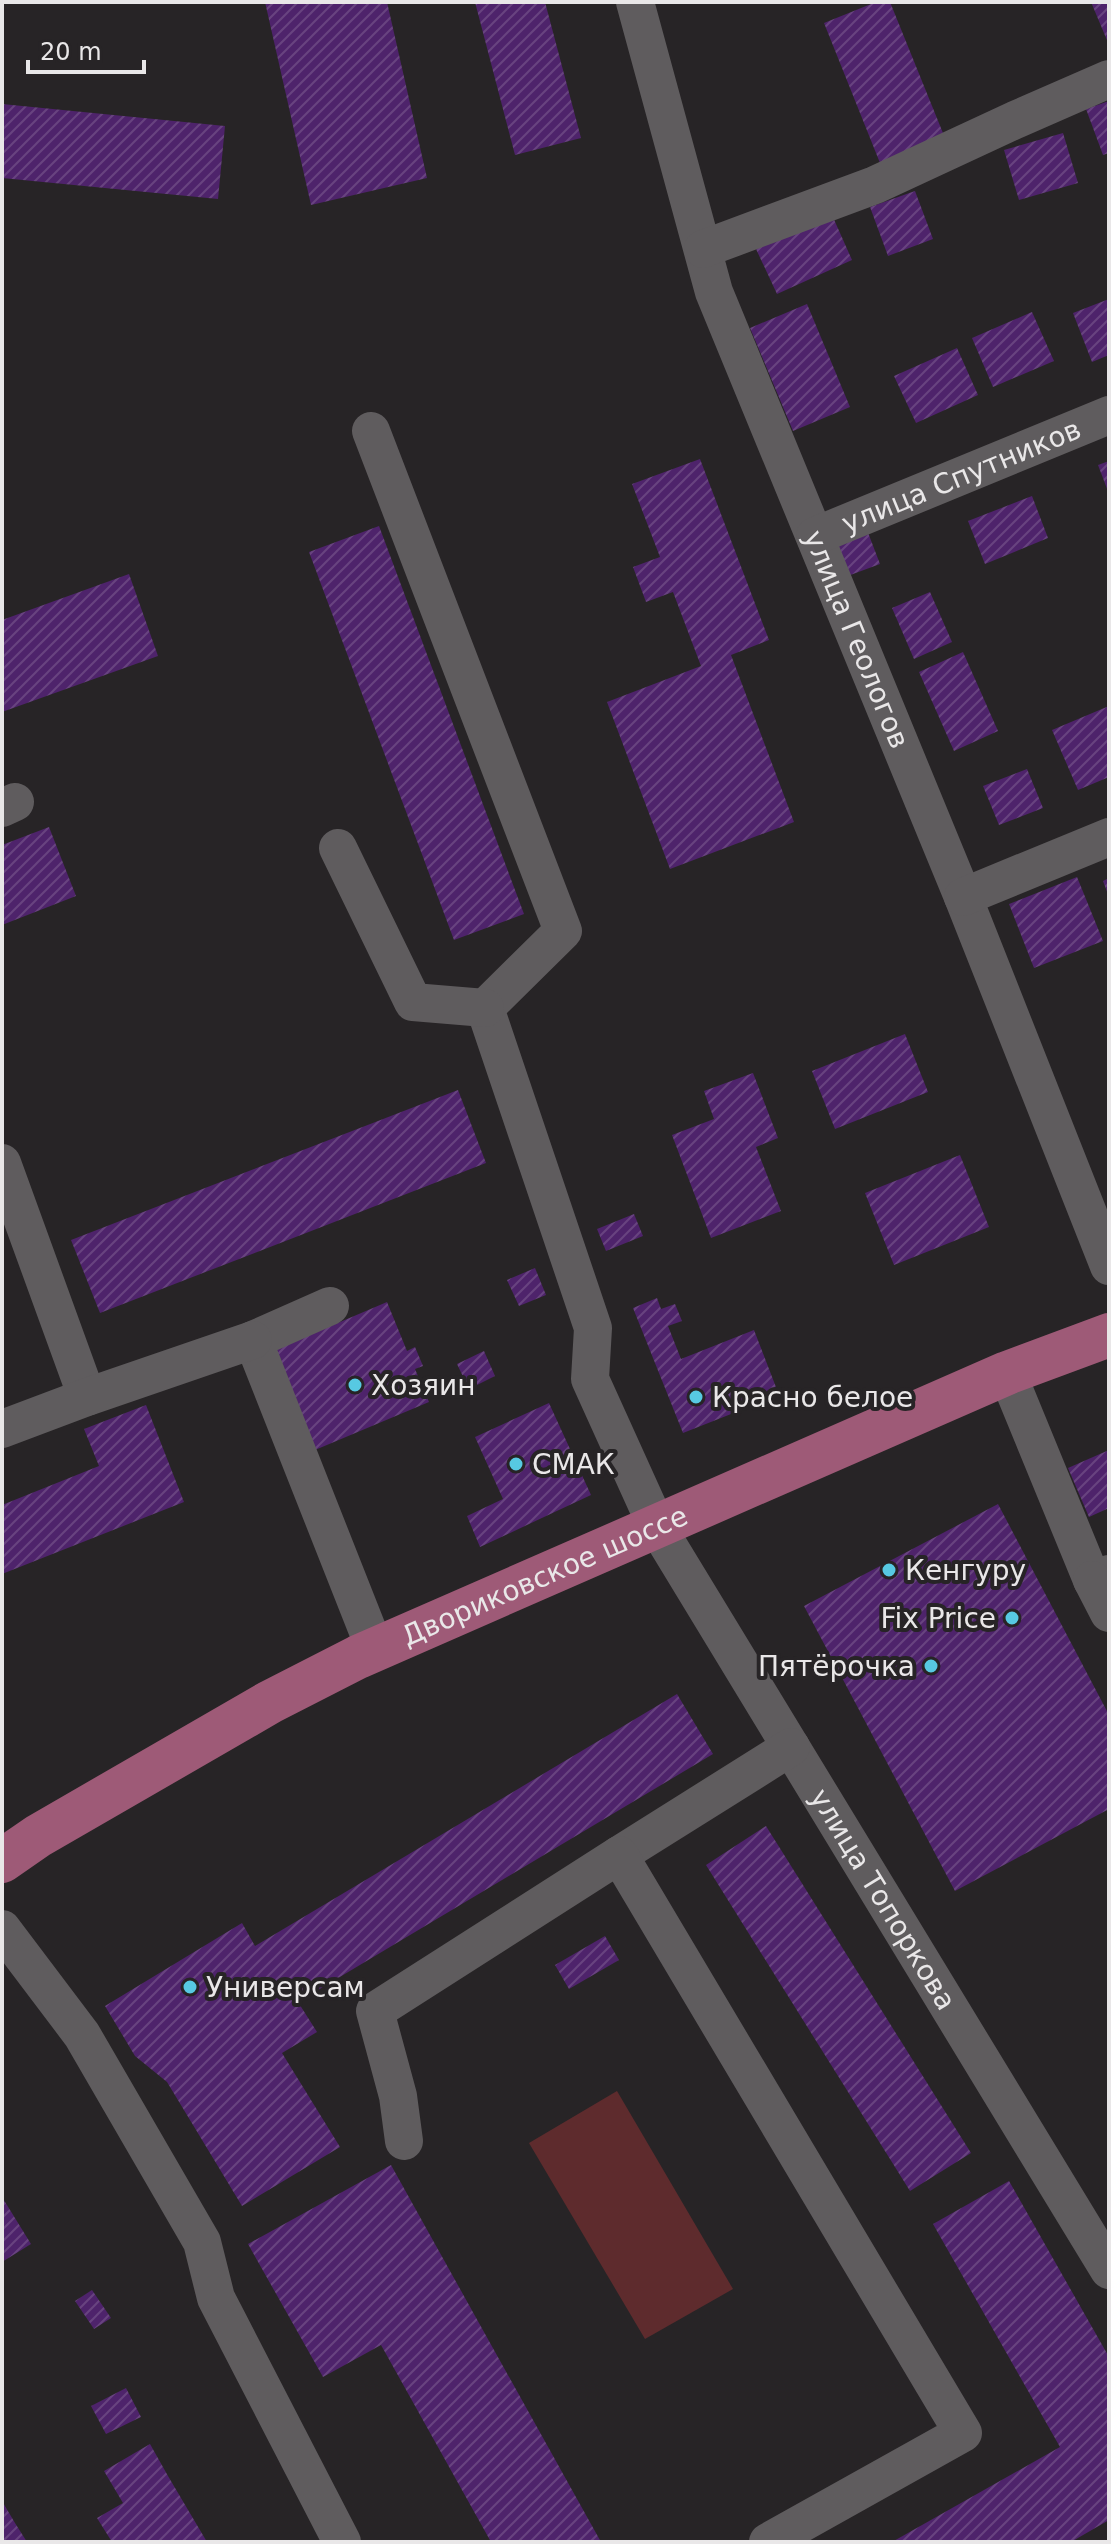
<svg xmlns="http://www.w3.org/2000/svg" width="1111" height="2544" font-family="'DejaVu Sans',sans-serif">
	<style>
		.pitch { fill: #5e2b2d }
		.building { fill: url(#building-hatch) }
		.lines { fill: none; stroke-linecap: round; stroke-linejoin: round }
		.minor { stroke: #5f5c5e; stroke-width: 38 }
		.major { stroke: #9e5a77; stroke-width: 44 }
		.poi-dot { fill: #57c9e2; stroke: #272426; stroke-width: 3 }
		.labels { text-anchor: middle; stroke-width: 8; stroke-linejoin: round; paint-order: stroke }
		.street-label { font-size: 28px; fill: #e9e7e8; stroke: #272426 }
		.poi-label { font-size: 28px; fill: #e9e7e8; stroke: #272426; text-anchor: start }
	</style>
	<defs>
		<pattern id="building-hatch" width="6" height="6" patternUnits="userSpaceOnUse" patternTransform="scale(2)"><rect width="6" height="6" fill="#4e236b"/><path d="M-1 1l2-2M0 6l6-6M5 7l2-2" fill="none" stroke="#684380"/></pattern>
	</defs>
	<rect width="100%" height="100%" fill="#272426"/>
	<!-- pitch -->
	<path class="pitch" d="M617,2091L733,2289L645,2339L529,2143Z"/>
	<!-- building -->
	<g class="building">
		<path d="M265,2H387L427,178L311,205Z"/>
		<path d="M475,2H545L581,138L515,155Z"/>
		<path d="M876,2H890L947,143L882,168L824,23Z"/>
		<path d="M1091,2H1109V45Z"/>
		<path d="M1109,101V153L1103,155L1086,109Z"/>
		<path d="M2,104L225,126L218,199L2,178Z"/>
		<path d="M1063,133L1078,183L1019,200L1004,150Z"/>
		<path d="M915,191L933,239L888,256L870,207Z"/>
		<path d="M832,215L852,260L777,294L756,249Z"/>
		<path d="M1109,299V355L1092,362L1073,313Z"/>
		<path d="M807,304L850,407L793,431L750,328Z"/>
		<path d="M1032,312L1054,361L993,387L972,338Z"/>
		<path d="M957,348L978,395L916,423L894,376Z"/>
		<path d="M700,459L769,640L731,655L794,822L670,869L607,702L701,666L673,592L646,602L633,567L660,557L632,484Z"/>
		<path d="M1109,461V494L1098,465Z"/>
		<path d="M1032,496L1048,538L985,564L968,521Z"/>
		<path d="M379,526L524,914L454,940L309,552Z"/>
		<path d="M867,530L880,564L845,577L833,542Z"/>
		<path d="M129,574L158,656L2,712V620Z"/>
		<path d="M930,592L952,642L914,659L892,608Z"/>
		<path d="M963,652L998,731L954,751L919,672Z"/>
		<path d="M1109,706V777L1078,790L1052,730Z"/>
		<path d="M1027,769L1043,808L999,825L983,786Z"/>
		<path d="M49,827L76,896L2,925V845Z"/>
		<path d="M1077,877L1103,941L1034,968L1009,904Z"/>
		<path d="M1109,878V897L1103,881Z"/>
		<path d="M905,1034L928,1092L835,1129L812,1071Z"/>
		<path d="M753,1073L778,1138L756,1147L781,1211L711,1238L672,1135L714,1119L704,1091Z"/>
		<path d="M458,1090L486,1163L100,1313L71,1240Z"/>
		<path d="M960,1155L989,1227L894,1265L865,1193Z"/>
		<path d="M634,1214L643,1236L606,1251L597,1229Z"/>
		<path d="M535,1268L546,1295L519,1306L507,1280Z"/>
		<path d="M657,1298L661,1309L675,1304L682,1321L668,1326L681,1359L754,1330L779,1395L683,1433L633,1308Z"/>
		<path d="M387,1302L407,1351L415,1347L423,1366L415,1369L429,1402L315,1450L272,1351Z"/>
		<path d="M484,1351L495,1376L469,1389L457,1364Z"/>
		<path d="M549,1403L591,1495L480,1547L467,1516L503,1499L475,1437Z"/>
		<path d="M146,1405L184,1502L2,1574V1505L99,1466L84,1429Z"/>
		<path d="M1109,1450V1508L1089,1517L1068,1468Z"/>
		<path d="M998,1504L1109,1715V1809L955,1891L804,1606Z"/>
		<path d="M677,1694L713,1754L298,2002L317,2032L282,2053L340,2147L242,2206L167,2082L135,2056L105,2006L242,1923L255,1946Z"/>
		<path d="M766,1826L971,2153L910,2191L706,1865Z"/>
		<path d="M605,1936L619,1960L569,1989L555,1965Z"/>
		<path d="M391,2165L601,2542H491L381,2345L323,2377L248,2244Z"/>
		<path d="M1009,2181L1109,2357V2520L1071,2542H892L1060,2447L933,2224Z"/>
		<path d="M2,2197L31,2244L2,2262Z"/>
		<path d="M92,2290L111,2318L94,2329L75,2301Z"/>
		<path d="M126,2388L141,2417L106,2434L91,2406Z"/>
		<path d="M150,2444L168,2476L207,2542H112L97,2518L123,2503L104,2471Z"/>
		<path d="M2,2501L15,2523L27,2542H2Z"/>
	</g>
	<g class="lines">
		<!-- minor -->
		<g class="minor">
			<path id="s1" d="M635,2L714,292L963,897L1109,1266"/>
			<path d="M703,249L875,185L1015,120L1109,79"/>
			<path id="s2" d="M371,431L563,931L485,1008L593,1328L590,1379L657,1527L1109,2270"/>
			<path id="s3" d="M815,536L1109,415"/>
			<path d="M2,808L15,802"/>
			<path d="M338,848L413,1002L485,1008"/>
			<path d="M963,897L1109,837"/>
			<path d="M2,1163L87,1397"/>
			<path d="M330,1306L253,1340L375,1649"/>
			<path d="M1007,1373L1092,1580L1109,1574"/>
			<path d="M2,1429L87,1397L253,1340"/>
			<path d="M1092,1580L1109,1613"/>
			<path d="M619,1855L791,1747"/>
			<path d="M2,1929L82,2035L202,2242L216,2298L342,2542"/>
			<path d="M404,2141L398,2096L375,2011L619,1855L963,2433L768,2542"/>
		</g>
		<!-- major -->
		<path class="major" id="s4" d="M2,1861L38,1836L270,1702L358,1657L1007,1373L1109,1335"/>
	</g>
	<!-- markers -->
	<g class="poi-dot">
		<circle cx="355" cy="1385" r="8"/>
		<circle cx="696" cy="1397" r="8"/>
		<circle cx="516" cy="1464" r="8"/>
		<circle cx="889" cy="1570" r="8"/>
		<circle cx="1012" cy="1618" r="8"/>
		<circle cx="931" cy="1666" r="8"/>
		<circle cx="190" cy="1987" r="8"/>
	</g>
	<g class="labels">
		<!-- street labels -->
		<g class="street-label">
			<text dy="10" stroke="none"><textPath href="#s3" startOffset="158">улица Спутников</textPath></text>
			<text dy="10" stroke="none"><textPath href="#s1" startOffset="676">улица Геологов</textPath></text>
			<text dy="10" stroke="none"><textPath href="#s4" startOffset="614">Двориковское шоссе</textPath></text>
			<text dy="10" stroke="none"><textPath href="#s2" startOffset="1632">улица Топоркова</textPath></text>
		</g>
		<!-- poi labels -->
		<g class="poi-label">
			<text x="371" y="1395">Хозяин</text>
			<text x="712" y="1407">Красно белое</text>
			<text x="532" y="1474">СМАК</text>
			<text x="905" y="1580">Кенгуру</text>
			<text x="996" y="1628" text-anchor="end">Fix Price</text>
			<text x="915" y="1676" text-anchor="end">Пятёрочка</text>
			<text x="206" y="1997">Универсам</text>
		</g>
	</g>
	<!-- border -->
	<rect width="1111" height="2544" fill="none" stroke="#e9e7e8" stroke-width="8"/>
	<!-- scale -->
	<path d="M28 60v12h116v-12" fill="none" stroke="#e9e7e8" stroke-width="4"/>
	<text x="40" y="60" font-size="24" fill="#e9e7e8" stroke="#272426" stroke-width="6" paint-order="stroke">20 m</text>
</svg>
